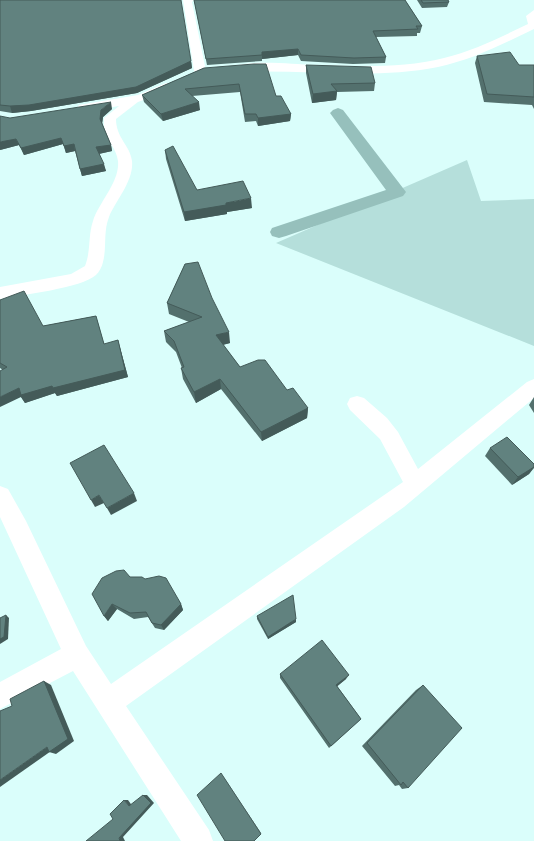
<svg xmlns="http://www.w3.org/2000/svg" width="534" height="841" font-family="Manrope,sans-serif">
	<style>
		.green { fill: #b5dfdb }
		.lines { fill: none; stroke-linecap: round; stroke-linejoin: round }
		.canal { fill: #96c0bc; fill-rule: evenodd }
		.minor { fill: #fff; fill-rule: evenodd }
		.wall { fill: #53706d }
		.shaded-wall { fill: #445b59 }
		.building { fill: #61827f; stroke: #445b59 }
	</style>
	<rect width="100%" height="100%" fill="#dafefb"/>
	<!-- green -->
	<path class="green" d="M467,160L481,201L534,199V346L276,243Z"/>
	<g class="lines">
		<!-- canal -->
		<path class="canal" d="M338,108L343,110L406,192L403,196L286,236L279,238L272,236L270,232L272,228L386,190L330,113L333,110Z"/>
		<!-- minor -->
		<g class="minor">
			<path d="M183,0H194L192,2L206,71L204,74L200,75L194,71Z"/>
			<path d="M534,10V29C503,44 472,60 438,67C373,80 305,69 239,72L233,68C241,59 297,64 311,65C355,66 401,69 444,58C473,51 501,37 528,24L526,16Z"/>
			<path d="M166,83L170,84L172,87L170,90L138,102L116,119C116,138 130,145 132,161C134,181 116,200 109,217C103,232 107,247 103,262C102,267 99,272 96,275C82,288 21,295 0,299V287L71,274L85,266C91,251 88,235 93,221C99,202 120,182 118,161C116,144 102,140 104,118L119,106L83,112L77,108L79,105L138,95Z"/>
			<path d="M534,379V398L404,507L126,706L209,830L213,841H181L73,671L0,709V682L61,649L0,517V486L8,489L26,521L86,646L111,684L403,482L380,439L350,410L347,404L350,398L357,396L364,398L387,418L398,432L418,469L527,382Z"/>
		</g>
	</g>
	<!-- wall -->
	<g class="wall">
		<path d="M0,0L191,61L192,68L137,93L31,111L12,113L0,111Z"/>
		<path d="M194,0H405L422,26L420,33H417V36L376,37L386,57L385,63L353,64L301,61L298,55L262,59V61L207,65Z"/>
		<path d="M417,0H448L449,2L447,7L422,8Z"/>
		<path d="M477,56L519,65H534V109L532,105L484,102L475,63Z"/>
		<path d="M306,65L375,83L374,91L337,92L336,100L312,103L306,73Z"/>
		<path d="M204,68L276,96L291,114L290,121L258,126L256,121L245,122L240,92L192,96L200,110L163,121L144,102L142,95Z"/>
		<path d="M112,109L103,117L102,123L111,145L112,151L99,154L106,171L82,176L75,151L66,153L63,144L24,155L19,145L0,150L10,118Z"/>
		<path d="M165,150L197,190L252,208L227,212V214L185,221L166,159Z"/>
		<path d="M185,264L230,343L223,345L240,367L287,390L308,408L307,418L262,441L221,389L196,403L183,379L181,368H182L176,352L166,342L164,331L189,322L169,314L167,303Z"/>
		<path d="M0,300L43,326L96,316L104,344L120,348L128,377L57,396L55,393L25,403L3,370L0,368Z"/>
		<path d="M534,397V413L529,405Z"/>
		<path d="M490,448L534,464V468L529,474L512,485L485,456Z"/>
		<path d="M130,577L181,604L183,610L164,630L155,628L148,617L134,619L117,609L108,621L104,616Z"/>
		<path d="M257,616L296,622L268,639L257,619Z"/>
		<path d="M280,674L346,679L337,686L361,719L329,748L280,678Z"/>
		<path d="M423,685L408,788L402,789L399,785L395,786L362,746L416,690Z"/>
	</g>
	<!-- shaded-wall -->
	<g class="shaded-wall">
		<path d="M298,49V55L262,59V52Z"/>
		<path d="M191,61L192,68L137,93L31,111L12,113L10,106Z"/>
		<path d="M337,91L336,100L312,103L313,94Z"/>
		<path d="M111,102L112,109L103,117L102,125L100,119L101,110Z"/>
		<path d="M199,102L200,110L163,121L161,114Z"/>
		<path d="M291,114L290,121L258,126V118Z"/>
		<path d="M61,138L63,144L24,155L21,148Z"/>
		<path d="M16,139L19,145L0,150V142Z"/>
		<path d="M74,144L75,151L66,153L64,146Z"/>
		<path d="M111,145L112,151L98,154L96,147Z"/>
		<path d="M104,164L106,171L82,176L80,169Z"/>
		<path d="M251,198L252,208L227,212V214L185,221L184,212Z"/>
		<path d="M229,332L230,343L217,346L216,335Z"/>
		<path d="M118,340L128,377L57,396L55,393L25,403L21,397L0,407V397Z"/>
		<path d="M220,379L221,389L196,403L194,392Z"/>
		<path d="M308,408L307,418L262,441L261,432Z"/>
		<path d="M534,467L529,474L512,485L518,477Z"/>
		<path d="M134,493L137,501L111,515L107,508Z"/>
		<path d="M99,495L104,503L95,507L91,500Z"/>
		<path d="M112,604L117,609L108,621L104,616Z"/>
		<path d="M181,604L183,610L164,630L161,625Z"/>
		<path d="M6,615L9,618L8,639L0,644V639Z"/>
		<path d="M296,619V622L268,639V637Z"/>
		<path d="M349,675L346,679L334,689L336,685Z"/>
		<path d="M44,681L51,685L74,741L56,754L49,752Z"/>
		<path d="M47,747L54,749L0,787V780Z"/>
		<path d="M221,773L261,833V834Z"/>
		<path d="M143,795H147L154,803L123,837L125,841H120L119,838Z"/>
		<path d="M124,800H128L133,807L129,806Z"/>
	</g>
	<!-- building -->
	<g class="building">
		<path d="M0,0H181L191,61L136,87L29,105L10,106L0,105Z"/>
		<path d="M194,0H405L422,26H416L418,29L373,31L386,57L354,58L301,55L298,49L262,52V55L206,59Z"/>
		<path d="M421,0H448L449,2L423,3Z"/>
		<path d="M510,52L519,65H534V97L487,94L477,56Z"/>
		<path d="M254,64H266L276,96H281L291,114L258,118L256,114H245L239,84L185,89L199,102L161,114L142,95L204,68Z"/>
		<path d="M306,65L371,67L375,83L331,84L337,91L313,94Z"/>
		<path d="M111,102L101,110L100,119L111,145L96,147L104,164L80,169L74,144L64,146L61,138L21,148L16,139L0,142V116L10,118Z"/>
		<path d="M173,146L197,190L243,181L251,198L226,203V205L184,212L165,150Z"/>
		<path d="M198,262L212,298L229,332L216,335L240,367L258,360H265L287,390L293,388L308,408L261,432L220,379L194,392L181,368L184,367L174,341L164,331L202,317L167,303L185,264Z"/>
		<path d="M24,291L43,326L96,316L104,344L118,340L125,370L53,388L52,386L21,395L19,388L0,397V371L7,367L0,363V300Z"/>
		<path d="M507,437L534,464V467L518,477L490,448Z"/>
		<path d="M104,445L134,493L107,508L99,495L91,500L70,463Z"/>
		<path d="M124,570L130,577H142L145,579L159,576L166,578L181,604L161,625L152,623L146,612L130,613L112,604L104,616L92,594L102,578L116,571Z"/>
		<path d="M293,595L296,619L268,637L257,616Z"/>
		<path d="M6,615L4,637L0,639V618Z"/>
		<path d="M322,640L349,675L336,685L361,719L331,746L280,674Z"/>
		<path d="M44,681L68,739L49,752L47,747L0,780V711L12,706L10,699Z"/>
		<path d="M423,685L462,728L408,788L403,782L401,785L367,743Z"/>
		<path d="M221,773L261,834L254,841H225L197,795Z"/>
		<path d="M143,795L151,803L119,838L120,841H86L113,819L110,814L124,800L129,806Z"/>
	</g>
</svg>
